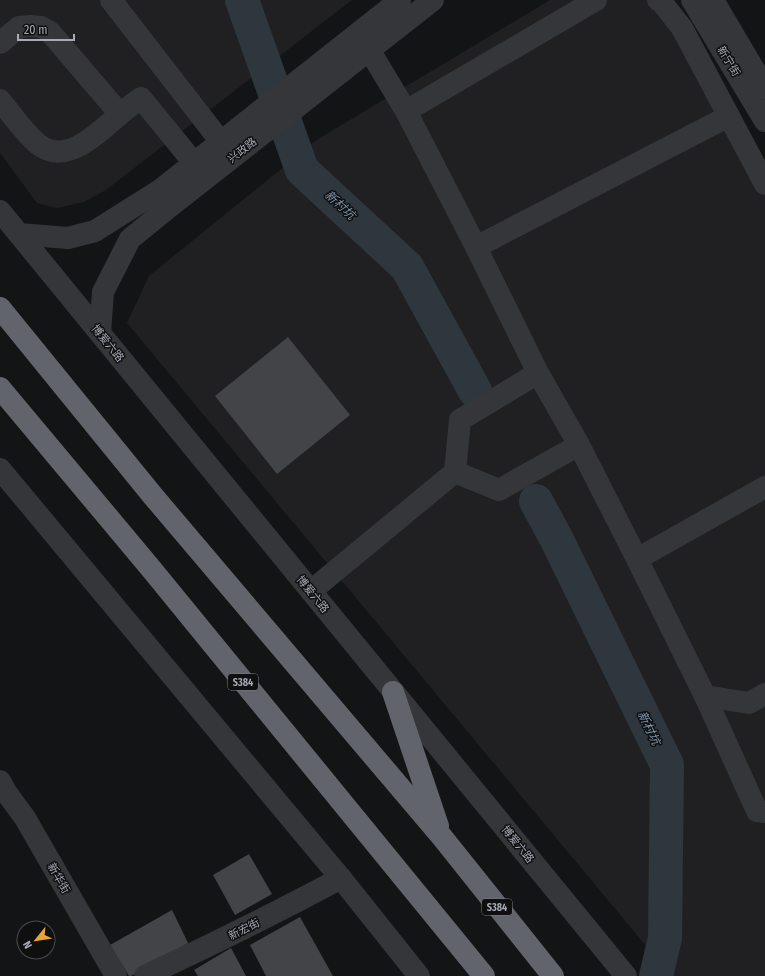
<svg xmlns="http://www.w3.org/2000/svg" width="765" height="976" font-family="'Fira Sans Condensed','Noto Sans SC',sans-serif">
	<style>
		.built { fill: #202022 }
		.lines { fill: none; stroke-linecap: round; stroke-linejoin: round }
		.river { stroke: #2e373d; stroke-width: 34 }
		.building { fill: #434448 }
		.minor { stroke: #35363a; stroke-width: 22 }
		.highway { stroke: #61646a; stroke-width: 22 }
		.labels { text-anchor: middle; stroke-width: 3; stroke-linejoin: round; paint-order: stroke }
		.shield { fill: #0f0f10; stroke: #797c84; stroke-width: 1 }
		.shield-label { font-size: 10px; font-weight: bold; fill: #a6abb5 }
		.street-label { font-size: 11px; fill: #a6abb5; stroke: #0f0f10 }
		.water-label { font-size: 12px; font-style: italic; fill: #7f9aae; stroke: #0f0f10 }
	</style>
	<rect width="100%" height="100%" fill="#131415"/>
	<!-- built -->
	<g class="built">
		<path d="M0,0H352L106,190L84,202L57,208L37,203L0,153Z"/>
		<path d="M550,0H672L765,161V976H671L127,323L149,276L318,139Z"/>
	</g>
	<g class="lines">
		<!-- river -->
		<g class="river">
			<path d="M242,0L302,170L407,267L475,391"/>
			<path d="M536,501L557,540L667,765L665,938L656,976"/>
		</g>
	</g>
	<!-- building -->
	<g class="building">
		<path d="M288,337L350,415L277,474L215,396Z"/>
		<path d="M249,854L272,894L235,915L213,875Z"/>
		<path d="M172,910L188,943L131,976H129L110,945Z"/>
		<path d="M300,917L333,976H266L250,945Z"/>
		<path d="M231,948L246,976H198L194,970Z"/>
	</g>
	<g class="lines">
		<!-- minor -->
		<g class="minor">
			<path d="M111,0L221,142"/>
			<path d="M658,0H660L682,28L765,184"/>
			<path d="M692,0L765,121"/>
			<path d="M713,0L765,88"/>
			<path d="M0,43L19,27L31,26L41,27L50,32L120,114"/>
			<path d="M0,100C11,113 25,134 38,144C66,167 99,132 119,115C126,109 134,103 141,98L194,163"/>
			<path d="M406,111L596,0"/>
			<path d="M0,211L626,976"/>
			<path d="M19,234L68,238L95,231L160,190L400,0"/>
			<path d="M476,247L729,116"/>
			<path d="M100,333L103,292L130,239L168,208L433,0"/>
			<path d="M538,373L579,445"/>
			<path d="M0,469L344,882L419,976"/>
			<path d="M455,472L499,490L579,445L637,559L705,696L749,703L765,694"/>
			<path d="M637,559L765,487"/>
			<path d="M311,591L455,472L460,420L538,373L476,247L406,111L359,33"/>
			<path d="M705,696L757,811L765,812"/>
			<path d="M0,781L6,792L25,818L116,976"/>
			<path d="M145,976C211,945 276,913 341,878"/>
		</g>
		<!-- highway -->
		<g class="highway">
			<path d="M0,308L153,496L442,837L553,976"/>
			<path d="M0,388L153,571L484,976"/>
			<path d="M393,692L438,826"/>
		</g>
	</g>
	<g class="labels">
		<!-- shield labels -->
		<g class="shield">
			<rect x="228" y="674" width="30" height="16" rx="3"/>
			<rect x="482" y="899" width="30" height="16" rx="3"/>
		</g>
		<g class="shield-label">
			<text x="243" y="686">S384</text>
			<text x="497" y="911">S384</text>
		</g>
		<!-- street labels -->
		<g class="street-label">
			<text transform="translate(729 61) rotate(59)" y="4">新宁街</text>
			<text transform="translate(242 150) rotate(-38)" y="4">兴政路</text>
			<text transform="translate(108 343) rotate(51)" y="4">博爱六路</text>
			<text transform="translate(313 594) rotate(51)" y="4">博爱六路</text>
			<text transform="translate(518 844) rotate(51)" y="4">博爱六路</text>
			<text transform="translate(59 878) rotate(60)" y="4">新华街</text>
			<text transform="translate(244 929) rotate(-27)" y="4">新宏街</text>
		</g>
		<!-- water labels -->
		<g class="water-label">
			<text transform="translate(340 205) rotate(43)" y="4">新村坑</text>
			<text transform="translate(649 728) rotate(64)" y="4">新村坑</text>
		</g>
	</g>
	<!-- north arrow -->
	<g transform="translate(36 940) rotate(240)"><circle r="19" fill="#0f0f10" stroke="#4b4d52"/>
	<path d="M0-3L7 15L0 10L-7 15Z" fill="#e6a43b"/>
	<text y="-6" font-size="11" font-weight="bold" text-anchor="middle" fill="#a6abb5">N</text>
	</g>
	<!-- scale -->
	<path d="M18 34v6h56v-6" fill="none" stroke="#a6abb5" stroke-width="2"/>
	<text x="24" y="34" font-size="12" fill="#a6abb5" stroke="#0f0f10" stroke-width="3" paint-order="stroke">20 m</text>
</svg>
